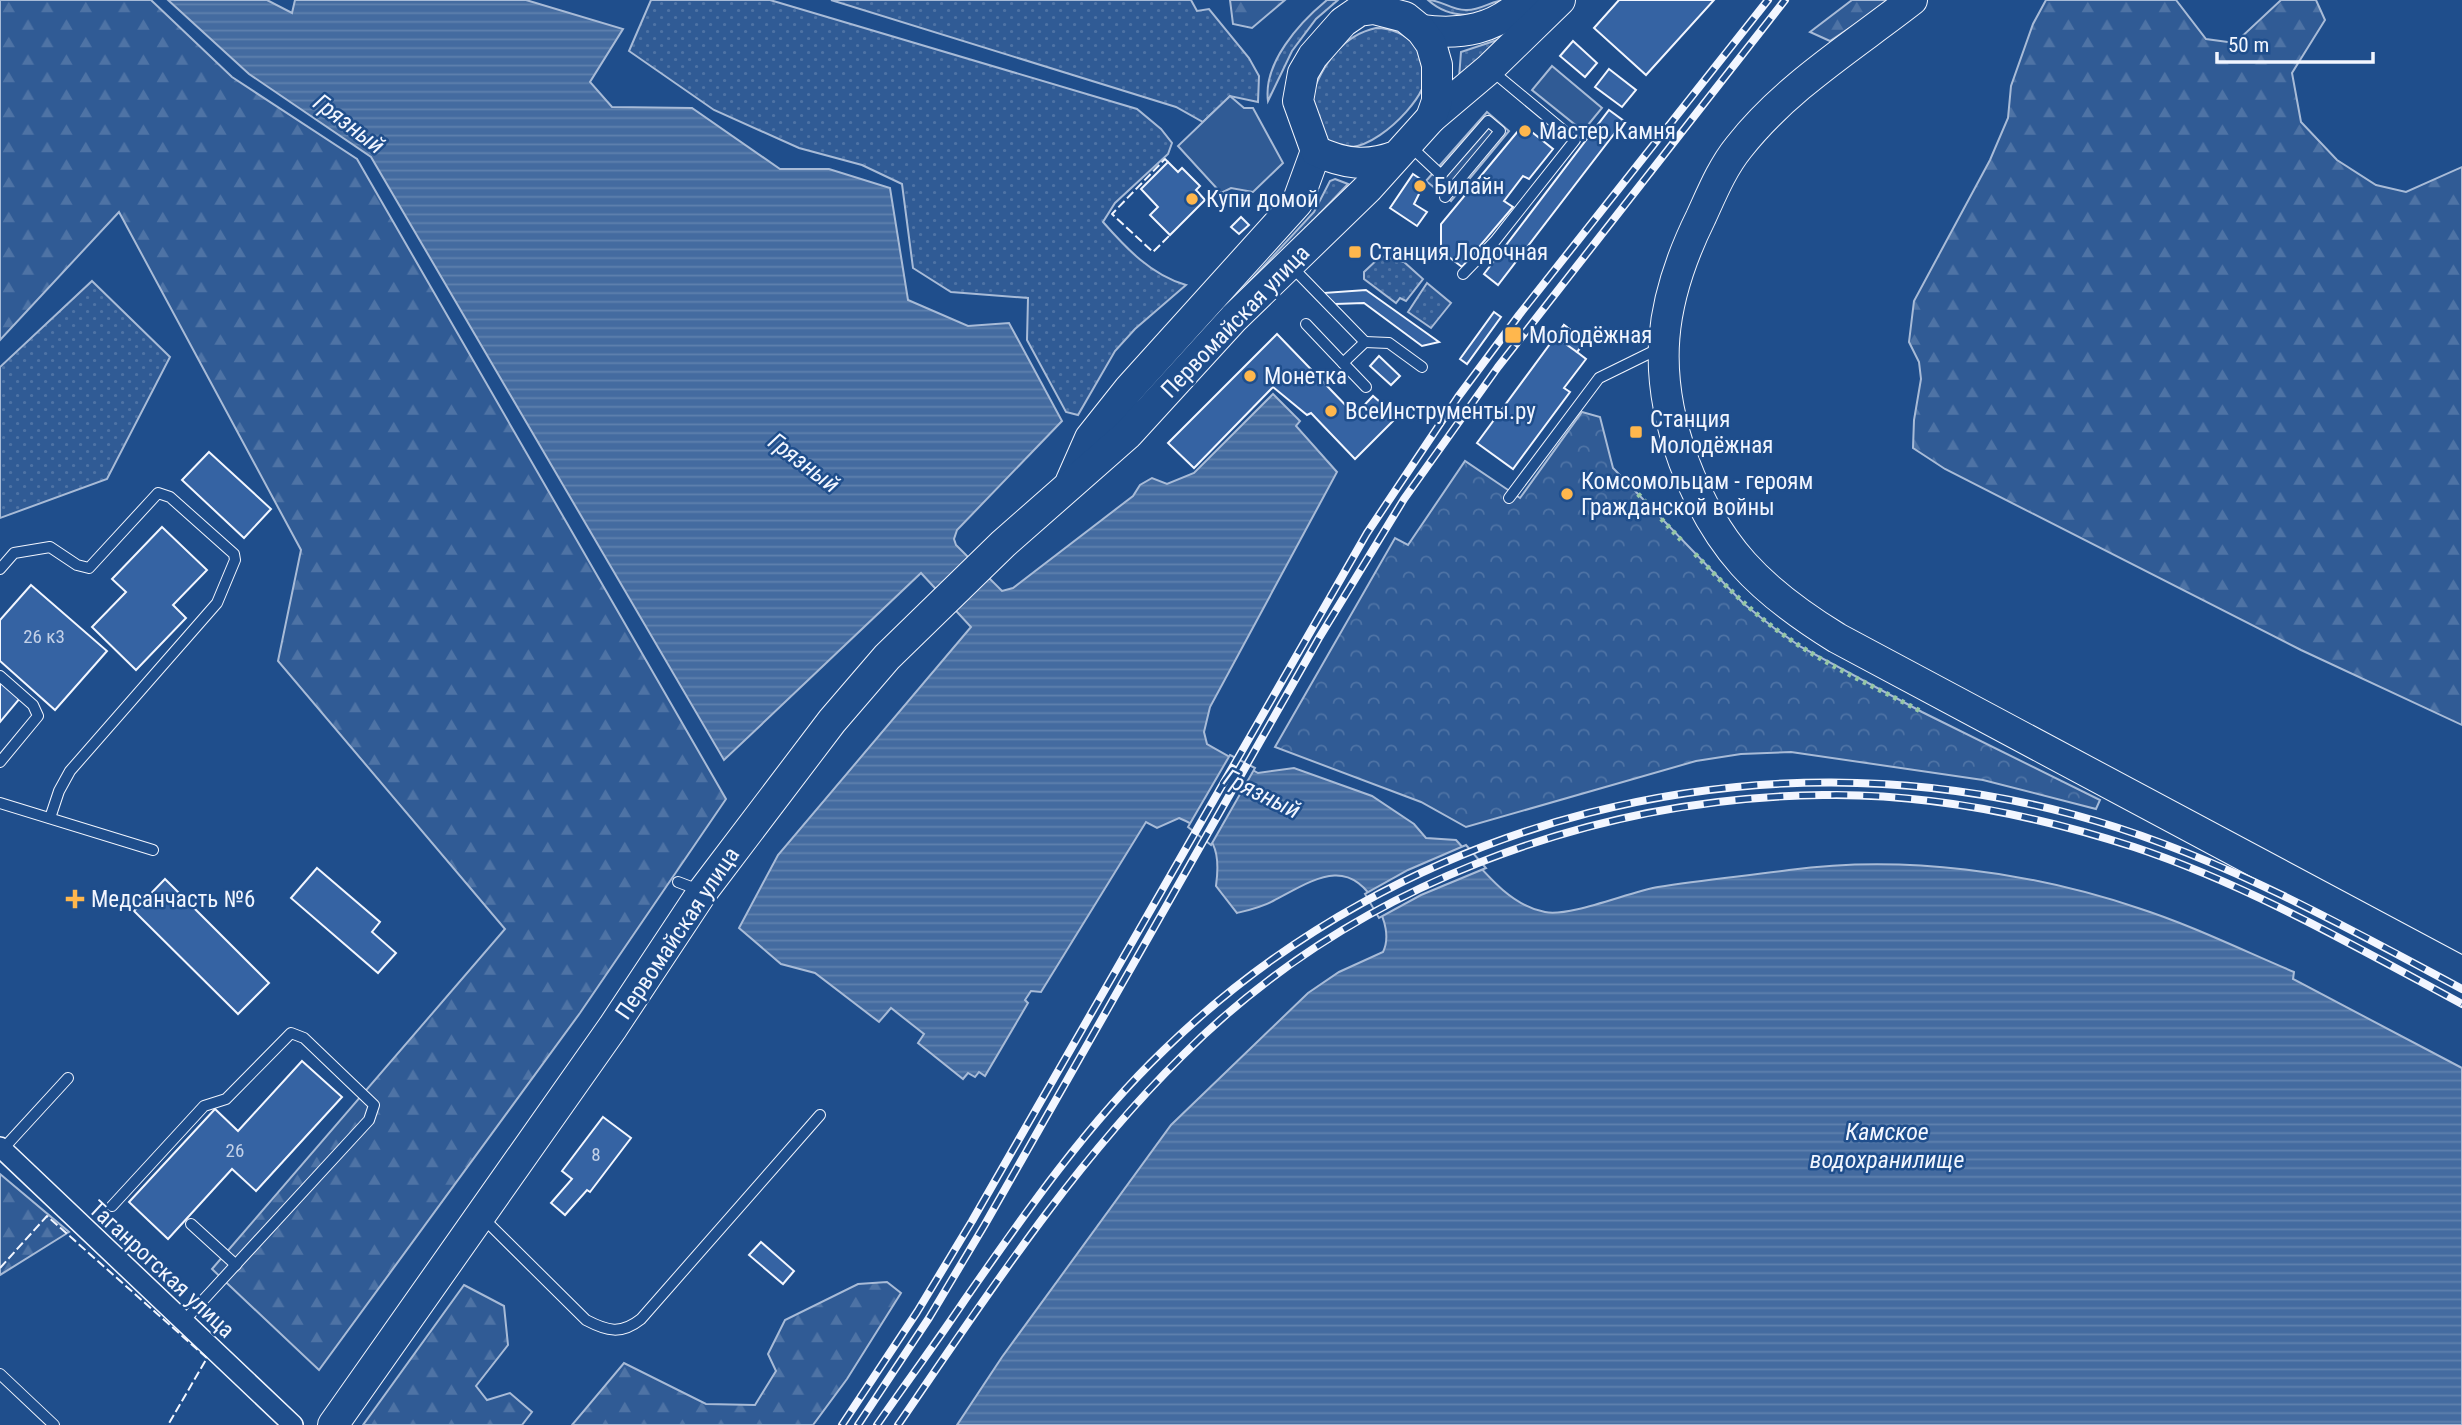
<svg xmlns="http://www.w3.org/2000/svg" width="2462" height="1425" font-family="'Roboto Condensed',sans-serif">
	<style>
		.grass { fill: url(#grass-dots); stroke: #a8bbd7; stroke-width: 2 }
		.forest { fill: url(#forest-firs); stroke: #a8bbd7; stroke-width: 2 }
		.park { fill: url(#park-crowns); stroke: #a8bbd7; stroke-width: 2 }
		.built { fill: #305b95; stroke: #a8bbd7; stroke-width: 2 }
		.water { fill: url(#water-rules); stroke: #a8bbd7; stroke-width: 2 }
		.pier { fill: #1f4e8c; stroke: #a8bbd7; stroke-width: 2 }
		.building { fill: #3563a3; stroke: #f2f6ff; stroke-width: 2 }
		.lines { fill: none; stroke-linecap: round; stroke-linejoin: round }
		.service-casing { stroke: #f2f6ff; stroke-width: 12 }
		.minor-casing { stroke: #f2f6ff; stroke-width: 22 }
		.primary-casing { stroke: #f2f6ff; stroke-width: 32 }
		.service { stroke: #1f4e8c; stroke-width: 10 }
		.minor { stroke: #1f4e8c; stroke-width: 19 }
		.primary { stroke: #1f4e8c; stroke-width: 30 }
		.rail-casing { stroke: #f2f6ff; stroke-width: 8 }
		.rail { stroke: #1f4e8c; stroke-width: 5; stroke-dasharray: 16; stroke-linecap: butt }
		.hedge { stroke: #97c8a6; stroke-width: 5; stroke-dasharray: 3.5 5; stroke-linecap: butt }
		.fence { stroke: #f2f6ff; stroke-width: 2; stroke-dasharray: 9 3.5; stroke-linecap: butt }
		.poi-dot { fill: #ffb74d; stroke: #1f4e8c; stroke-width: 2.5 }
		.labels { text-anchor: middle; stroke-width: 5; stroke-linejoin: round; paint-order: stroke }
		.number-label { font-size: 19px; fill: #c3d1e8 }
		.poi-label { font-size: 23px; fill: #f2f6ff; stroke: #1f4e8c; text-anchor: start }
		.street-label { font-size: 23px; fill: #f2f6ff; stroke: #1f4e8c }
		.water-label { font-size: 24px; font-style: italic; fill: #f2f6ff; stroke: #1f4e8c }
	</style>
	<defs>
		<pattern id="grass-dots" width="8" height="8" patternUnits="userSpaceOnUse" patternTransform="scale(1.75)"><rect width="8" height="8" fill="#305b95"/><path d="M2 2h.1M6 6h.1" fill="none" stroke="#4e73a5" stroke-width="1.8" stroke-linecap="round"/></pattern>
		<pattern id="forest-firs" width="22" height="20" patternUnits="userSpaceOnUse" patternTransform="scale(1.75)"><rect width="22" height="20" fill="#305b95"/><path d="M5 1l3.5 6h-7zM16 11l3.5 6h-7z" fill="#4e73a5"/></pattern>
		<pattern id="park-crowns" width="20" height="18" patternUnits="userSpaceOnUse" patternTransform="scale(1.75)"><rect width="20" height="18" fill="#305b95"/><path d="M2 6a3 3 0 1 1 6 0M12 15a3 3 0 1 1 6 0" fill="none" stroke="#4e73a5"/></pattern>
		<pattern id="water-rules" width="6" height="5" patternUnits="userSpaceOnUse" patternTransform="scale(1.75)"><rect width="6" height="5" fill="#446ba0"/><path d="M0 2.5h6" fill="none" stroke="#5f81ae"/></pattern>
	</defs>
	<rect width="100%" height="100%" fill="#1f4e8c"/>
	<!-- grass -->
	<g class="grass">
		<path d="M651,0H770L1137,109L1161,129L1172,143L1168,154L1115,203L1103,222C1126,248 1151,275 1186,285L1135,329L1115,351L1078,415L1066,412L1027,340L1028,298L951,292L913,268L902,184L862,165L799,148L714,110L629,51Z"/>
		<path d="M831,0H1191L1197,11L1209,9L1249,58L1259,76L1258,102L1230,96L1203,122L1176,107Z"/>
		<path d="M1327,0H1338L1316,19L1292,51L1268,101C1263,63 1299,23 1327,0Z"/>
		<path d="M1428,0C1442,0 1452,11 1467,10C1482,10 1492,0 1506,0C1483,19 1450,20 1428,0Z"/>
		<path d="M1376,28C1408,28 1435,56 1422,89C1411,114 1353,171 1325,137C1318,128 1314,114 1309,103C1320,69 1339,36 1376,28Z"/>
		<path d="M1503,38L1459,78L1461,52Z"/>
		<path d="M1335,179L1348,184L1239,298L1236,296L1314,212L1330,181Z"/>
		<path d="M1381,256L1404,262L1423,279L1406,301L1400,298L1396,303L1364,279V272Z"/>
		<path d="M92,281L170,357L107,479L0,518V367Z"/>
		<path d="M1427,283L1451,303L1431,328L1408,312Z"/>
	</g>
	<!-- forest -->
	<g class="forest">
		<path d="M0,0H151L232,77L357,159L726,799L580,1013L319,1370L212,1269L505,929L278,661L301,550L119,212L0,340Z"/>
		<path d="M1230,0H1285L1252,28L1233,24Z"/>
		<path d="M1852,0H1892L1830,41L1810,32Z"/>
		<path d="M2046,0H2176L2206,39L2235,43L2281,0H2316L2325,20L2292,73L2301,122L2337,160L2376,185L2406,192L2462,167V725L2301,650L1945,469L1913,448L1914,420L1921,379L1919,362L1909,342L1914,301L1990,160L2008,118L2011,86L2033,24Z"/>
		<path d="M0,1174L69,1232L0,1275Z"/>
		<path d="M887,1282L901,1293L847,1379L813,1425H572L624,1363L706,1404L755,1405L776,1371L768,1354L785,1320L858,1284Z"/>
		<path d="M464,1285L504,1306L508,1345L476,1386L487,1400L510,1393L532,1412L522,1425H363Z"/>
	</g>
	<!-- park -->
	<path class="park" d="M1582,412L1600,417L1613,468L1744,604L1774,628L1801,647L1922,712L2100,800L2096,809L1983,780L1791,752L1741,754L1696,761L1466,827L1421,802L1275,747L1395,538L1408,545L1465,461L1520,498Z"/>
	<!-- built -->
	<g class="built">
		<path d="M1552,66L1602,108L1583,131L1532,90Z"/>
		<path d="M1230,96L1244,108H1253L1283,163L1253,192L1231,188L1221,193L1178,146Z"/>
		<path d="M1487,112L1509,131L1451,201L1426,181Z"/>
	</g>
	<!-- water -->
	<path class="water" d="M168,0H267L292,13L295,0H526L623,29L590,82L612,107L692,108L780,169H829L890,188L908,300L968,326L1009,323L1062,421L957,530L954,539L956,545L1002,591L1013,588L1133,496L1140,485L1152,478L1167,484L1194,473L1273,394L1300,421L1296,426L1337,472L1210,707L1204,732L1207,744L1258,773L1294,768L1372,796L1414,824L1426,838L1456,840C1480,866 1507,905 1545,912C1570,917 1629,892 1658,887C1701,880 1745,876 1789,870C1904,855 2028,871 2138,908C2191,925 2242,950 2294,972L2293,979L2462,1068V1425H957L1002,1357L1171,1125L1308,993L1339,972L1383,952C1390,938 1385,919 1377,906C1348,853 1312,881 1273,901C1262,907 1249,910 1237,913L1216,886C1221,850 1215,833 1179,818L1157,828L1146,822L1041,992L1031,991L1025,1000L1028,1003L985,1076L979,1072L975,1077L968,1073L963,1079L918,1043L924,1034L891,1008L879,1022L815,973L781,964L739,928L778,855L971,627L921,573L724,760L371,157L249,74Z"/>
	<!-- pier -->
	<g class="pier">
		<path d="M1230,755L1255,768L1211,845L1188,827Z"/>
		<path d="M1466,845L1486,868L1421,895L1379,918L1365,894L1408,870Z"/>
	</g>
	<!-- building -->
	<g class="building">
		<path d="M1619,0H1714L1646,75L1594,28Z"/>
		<path d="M1573,41L1597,63L1585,77L1560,56Z"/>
		<path d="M1609,69L1636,90L1622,107L1595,87Z"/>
		<path d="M1609,110L1624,121L1498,285L1484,274Z"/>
		<path d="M1523,125L1553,149L1529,179L1523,176L1504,201L1513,207L1462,267L1441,251V224Z"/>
		<path d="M1168,162L1178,172L1182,168L1200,186L1196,190L1205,200L1170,235L1150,215L1158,207L1141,189Z"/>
		<path d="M1413,174L1425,182L1414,204L1427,212L1417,226L1390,208Z"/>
		<path d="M1241,217L1249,225L1239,234L1231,227Z"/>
		<path d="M1366,290L1439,342L1422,346L1364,303L1335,304L1323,293Z"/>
		<path d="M1494,312L1501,317L1467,364L1460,359Z"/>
		<path d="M1564,325L1585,341L1577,352L1586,359L1564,388L1570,392L1513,469L1477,443Z"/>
		<path d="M1564,325L1585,341L1577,352L1556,337Z"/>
		<path d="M1277,334L1355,415L1373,396L1397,417L1355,459L1311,413L1307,415L1273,387L1194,468L1168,443Z"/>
		<path d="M1379,356L1400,376L1391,385L1370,366Z"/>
		<path d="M209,452L271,509L244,538L182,480Z"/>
		<path d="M162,527L207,570L173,605L186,618L136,670L92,627L126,592L112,579Z"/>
		<path d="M31,585L107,651L55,710L0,661V620Z"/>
		<path d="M0,680L21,697L0,722Z"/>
		<path d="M317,868L380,922L372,932L396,953L378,973L291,898Z"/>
		<path d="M165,879L269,983L238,1014L134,911Z"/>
		<path d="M302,1061L342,1097L256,1191L232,1169L168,1239L129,1202L215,1109L238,1131Z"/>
		<path d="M603,1117L631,1138L590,1192L587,1190L565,1215L551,1203L572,1179L562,1171Z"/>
		<path d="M761,1242L794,1271L783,1284L749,1255Z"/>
	</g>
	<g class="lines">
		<!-- service casing -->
		<g class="service-casing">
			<g id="service">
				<path d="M1409,145L1441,175L1488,121L1500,131L1445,197"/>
				<path d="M1292,267L1365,342L1343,363L1306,324"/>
				<path d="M1463,274L1495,241L1575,140L1492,71"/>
				<path d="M1365,342L1389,343L1422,367"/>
				<path d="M1343,363L1366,387"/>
				<path d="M1509,498L1599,378L1658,349"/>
				<path d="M0,569L14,553L50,547L77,565L89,568L158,493L170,497L234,554L235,560L217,603L70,771L59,791L50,818"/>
				<path d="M0,676L33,705L38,716L0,762"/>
				<path d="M0,803L153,850"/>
				<path d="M678,882L699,890"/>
				<path d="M2,1150L68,1078"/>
				<path d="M112,1206L204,1106L226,1099L291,1033L304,1038L374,1105L369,1120L183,1322"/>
				<path d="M483,1218L586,1320C607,1331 621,1335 641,1319L820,1115"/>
				<path d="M191,1224L236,1265"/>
				<path d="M0,1374L54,1425"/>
			</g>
		</g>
		<!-- minor casing -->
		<g class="minor-casing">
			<path id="minor" d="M0,1147L293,1425"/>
		</g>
		<!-- primary casing -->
		<g class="primary-casing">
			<g id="primary">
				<path d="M1912,0C1853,46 1785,88 1739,147C1722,168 1712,193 1701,217C1659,302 1651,372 1684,462C1716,547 1759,590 1837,638L2462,972"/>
				<path d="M1421,30C1461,35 1495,30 1525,0"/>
				<path d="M1431,118L1489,69L1560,0"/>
				<path d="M1071,481L1090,438L1129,389L1297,203L1316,151"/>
				<path d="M333,1425L613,1027L703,891L832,721L887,657L1003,544L1128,434L1234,318L1368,188L1431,118L1437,101V65L1431,44L1421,30L1405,17L1374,9L1359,11L1343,22L1313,56L1303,73L1298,101L1316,151C1344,164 1367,167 1396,156"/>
			</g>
		</g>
		<!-- service -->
		<use href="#service" class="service"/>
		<!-- minor -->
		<use href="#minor" class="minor"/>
		<!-- primary -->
		<use href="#primary" class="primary"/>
		<!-- rail casing -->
		<g class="rail-casing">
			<g id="rail">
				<path d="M842,1425L917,1312L972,1221L1367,533L1458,397L1519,315L1768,0"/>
				<path d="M858,1425L929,1318L984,1226L1319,638L1404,499L1498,367L1785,0"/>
				<path d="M877,1425C906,1383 936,1343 964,1301C1025,1213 1087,1124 1164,1050C1402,818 1755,728 2075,815C2212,852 2337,922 2462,989"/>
				<path d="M898,1425C986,1297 1071,1166 1182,1056C1349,888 1587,798 1823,795C1928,793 2034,815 2134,847C2249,885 2356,947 2462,1004"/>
			</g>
		</g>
		<!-- rail -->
		<use href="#rail" class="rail"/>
		<!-- hedge -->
		<g class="hedge">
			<path d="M1638,494L1681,540"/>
			<path d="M1695,554C1720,580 1744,605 1773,627C1818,662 1872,685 1922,712"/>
		</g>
		<!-- fence -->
		<g class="fence">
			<path d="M1168,162L1165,159L1112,214L1153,252L1170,235"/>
			<path d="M0,1268L47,1216L207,1358L168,1425"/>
		</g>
	</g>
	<!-- markers -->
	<g class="poi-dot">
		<circle cx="1525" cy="131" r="7"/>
		<circle cx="1420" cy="186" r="7"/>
		<circle cx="1192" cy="199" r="7"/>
		<rect x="1348" y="245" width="14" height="14" rx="3.5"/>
		<rect x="1504" y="326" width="18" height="18" rx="3.5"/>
		<circle cx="1250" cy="376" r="7"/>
		<circle cx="1331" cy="411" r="7"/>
		<rect x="1629" y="425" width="14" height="14" rx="3.5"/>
		<circle cx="1567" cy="494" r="7"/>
		<path d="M71.5 888.5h7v7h7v7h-7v7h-7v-7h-7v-7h7z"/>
	</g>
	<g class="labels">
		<!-- number labels -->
		<g class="number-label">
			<text x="44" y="643">26 к3</text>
			<text x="235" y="1157">26</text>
			<text x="596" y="1161">8</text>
		</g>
		<!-- poi labels -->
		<g class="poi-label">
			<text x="1539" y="139">Мастер Камня</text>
			<text x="1434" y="194">Билайн</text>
			<text x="1206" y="207">Купи домой</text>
			<text x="1369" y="260">Станция Лодочная</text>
			<text x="1529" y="343">Молодёжная</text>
			<text x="1264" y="384">Монетка</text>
			<text x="1345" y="419">ВсеИнструменты.ру</text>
			<text x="1650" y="427">Станция<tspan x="1650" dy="26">Молодёжная</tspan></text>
			<text x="1581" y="489">Комсомольцам - героям<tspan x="1581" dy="26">Гражданской войны</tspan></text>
			<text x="91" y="907">Медсанчасть №6</text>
		</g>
		<!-- street labels -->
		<g class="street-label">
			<text transform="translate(1235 321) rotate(-46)" y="8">Первомайская улица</text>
			<text transform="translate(677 933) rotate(-56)" y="8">Первомайская улица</text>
			<text transform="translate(162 1269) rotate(43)" y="8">Таганрогская улица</text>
		</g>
		<!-- water labels -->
		<g class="water-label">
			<text transform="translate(349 124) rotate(37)" y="8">Грязный</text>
			<text transform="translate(804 463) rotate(37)" y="8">Грязный</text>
			<text transform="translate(1262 794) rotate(26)" y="8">Грязный</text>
			<text x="1887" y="1140">Камское<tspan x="1887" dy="28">водохранилище</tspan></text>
		</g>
	</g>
	<!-- scale -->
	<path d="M2217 52v10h156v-10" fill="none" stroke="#f2f6ff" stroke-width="3.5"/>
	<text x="2228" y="52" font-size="21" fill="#f2f6ff" stroke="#1f4e8c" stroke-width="5" paint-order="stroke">50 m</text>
</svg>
